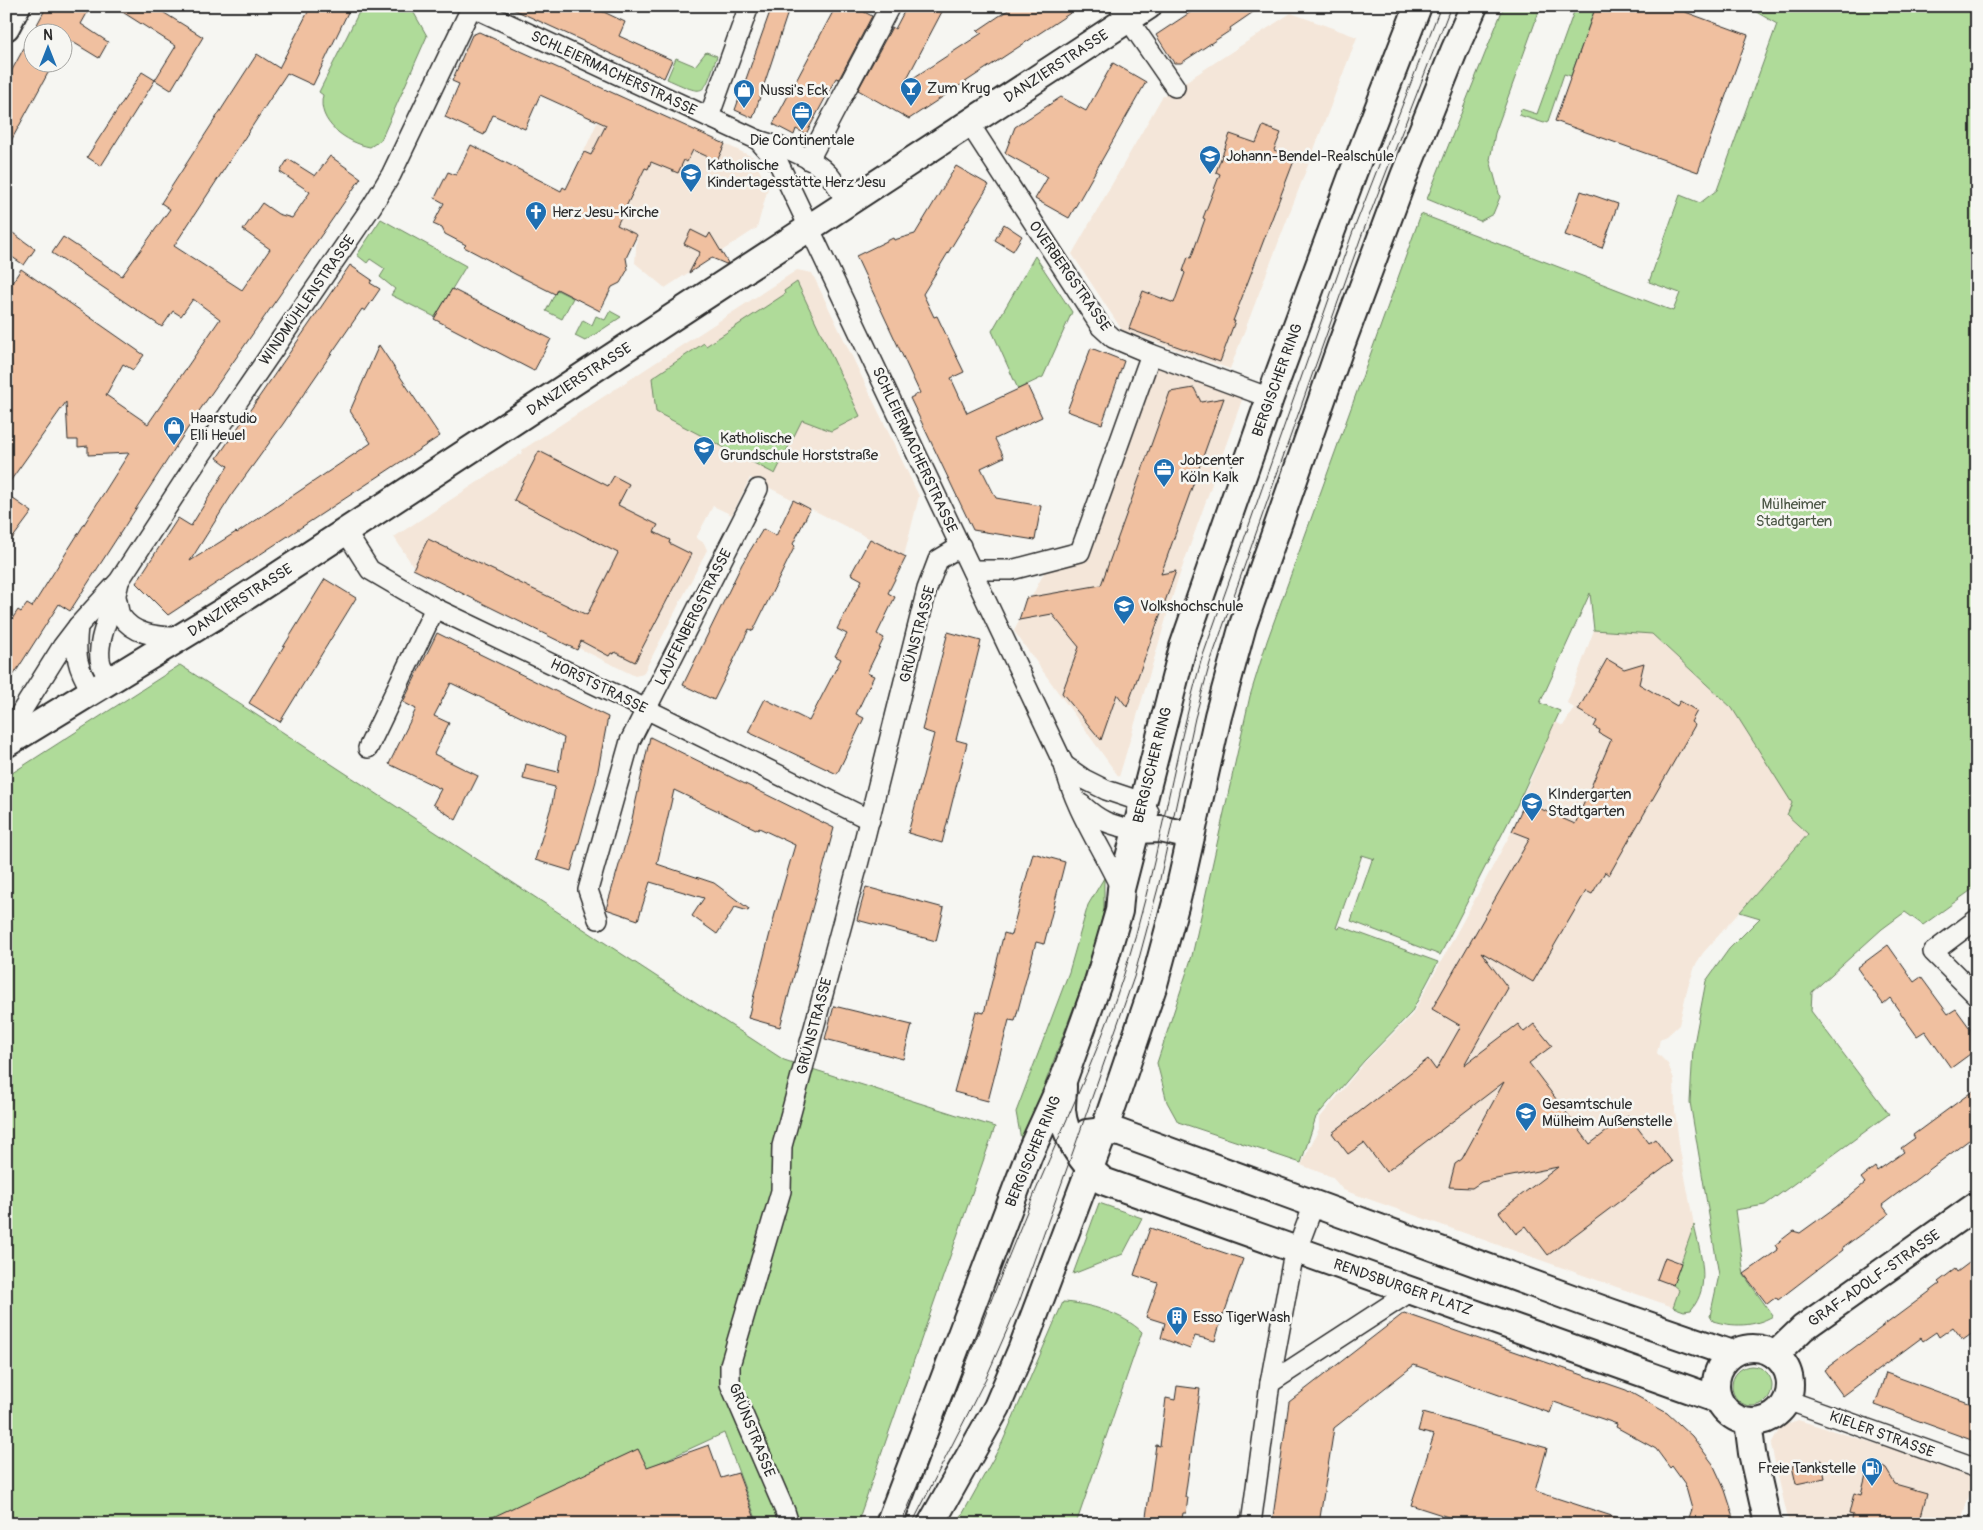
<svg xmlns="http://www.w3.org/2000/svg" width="1983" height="1530" font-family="Pangolin,sans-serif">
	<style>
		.built { fill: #f4e6d9 }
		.green { fill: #afdb99; stroke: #6d8362 }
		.building { fill: #f0c0a0; stroke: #2b2b2b }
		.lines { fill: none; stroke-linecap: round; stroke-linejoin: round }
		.street-casing { stroke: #2b2b2b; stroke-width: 22 }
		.secondary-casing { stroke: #2b2b2b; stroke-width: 30 }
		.street { stroke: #f6f6f2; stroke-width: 19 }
		.secondary { stroke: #f6f6f2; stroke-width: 26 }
		.tram { stroke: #2b2b2b; stroke-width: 1 }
		.labels { text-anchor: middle; stroke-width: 5; stroke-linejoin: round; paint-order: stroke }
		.street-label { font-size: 15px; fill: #2b2b2b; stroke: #f6f6f2 }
		.poi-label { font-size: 15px; fill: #2b2b2b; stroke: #f6f6f2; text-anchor: start }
		.park-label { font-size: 15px; fill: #4c5746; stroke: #f6f6f2 }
	</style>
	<rect width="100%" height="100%" fill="#f6f6f2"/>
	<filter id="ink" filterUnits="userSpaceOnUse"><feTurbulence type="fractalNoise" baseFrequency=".02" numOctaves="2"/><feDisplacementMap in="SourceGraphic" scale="10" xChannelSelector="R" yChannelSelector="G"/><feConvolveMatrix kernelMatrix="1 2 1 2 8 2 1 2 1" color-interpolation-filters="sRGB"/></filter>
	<g filter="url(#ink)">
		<!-- built -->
		<g class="built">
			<path d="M1291,13L1357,37L1230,369L1122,330L1072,254L1162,97Z"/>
			<path d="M611,92L753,157L768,188L757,228L665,288L635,263L637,235L612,223L616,188L576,169Z"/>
			<path d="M797,270L812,273L919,496L904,556L750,478L732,515L713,506L696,538L704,543L707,550L643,674L635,676L413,566L394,537L522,453V450Z"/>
			<path d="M1154,366L1243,397L1176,585L1119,777L1014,631L1047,567L1089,559Z"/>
			<path d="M1594,630L1652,634L1732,708L1793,803L1787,815L1809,834L1703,953L1696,964L1688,986L1679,1025L1667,1036L1660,1039L1657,1053L1668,1064L1674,1079L1675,1111L1680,1150L1694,1225L1673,1285L1679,1290L1673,1307L1343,1190L1332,1177L1301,1165L1319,1129V1119L1364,1063L1412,1015L1512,831L1523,807L1519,805L1542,754L1533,749L1548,718L1563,726L1574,708L1567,703Z"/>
			<path d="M1798,1420L1976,1474L1960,1524H1789L1771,1445L1781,1426Z"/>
		</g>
		<!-- green -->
		<g class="green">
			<path d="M362,6H410L427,36L381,140L370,147C347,143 316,122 323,95L319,92Z"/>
			<path d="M1504,6H1541L1495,133L1490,160L1500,197L1493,214L1480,221L1427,199Z"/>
			<path d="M1576,6H1596L1571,76L1564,74L1548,121L1544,123L1519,115L1521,109L1537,114Z"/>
			<path d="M1746,6H1977V886L1923,925L1905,912L1882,929L1812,992L1811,1011L1889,1114L1765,1205L1735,1210L1744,1275L1773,1316C1754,1327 1733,1327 1713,1321L1710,1316L1719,1275L1690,1102L1693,1049L1706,981L1729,949L1760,918L1740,912L1808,834L1787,815L1792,803L1732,708L1652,634L1594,630L1590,593L1540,703L1560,711L1517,805L1440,955L1351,921L1372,860L1375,859L1362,855L1336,928L1339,929L1340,926L1438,962L1411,1013L1364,1061L1316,1117L1301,1163L1178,1122L1167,1102L1157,1063L1192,956L1250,696L1267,641L1421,214L1673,311L1680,293L1649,282L1680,195L1700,203L1717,190L1777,24Z"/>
			<path d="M706,52L717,56C703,96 707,97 667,79L676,58L695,66Z"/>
			<path d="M381,219L466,266L435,317L391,295L395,289L380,277L385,269L370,259L367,263L357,255Z"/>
			<path d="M1035,256L1072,312L1043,377L1018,389L992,331Z"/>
			<path d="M797,282L860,416L831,431L802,420L775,474L656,412L652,378L704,343L706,346L785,294L784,291Z"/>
			<path d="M557,290L573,298L562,319L546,311Z"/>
			<path d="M610,311L621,317L585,341L575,336L583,320L592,325L596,316L605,320Z"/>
			<path d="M180,665L784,1060L995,1127L857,1524H758L724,1433L527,1524H6V777Z"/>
			<path d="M1104,878V909L1099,931L1079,993L1022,1145L1016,1112L1069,972L1088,905Z"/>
			<path d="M1099,1203L1142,1218L1123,1254L1073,1274Z"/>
			<path d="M1694,1225C1700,1254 1712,1285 1691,1310L1684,1311L1673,1307L1679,1290L1673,1285Z"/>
			<path d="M1063,1302C1088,1303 1124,1314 1142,1332L1076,1524H957L1002,1443Z"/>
			<circle cx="1752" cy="1386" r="20"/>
		</g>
		<!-- building -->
		<g class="building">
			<path d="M47,6H91L81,24L108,42L99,58L71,41L62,56V32H33Z"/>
			<path d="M113,6H153L203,37L171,90L155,80L176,46Z"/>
			<path d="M311,6H351L313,85L287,73L174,246L242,290L270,249L243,230L262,203L278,214L292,218L310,192L280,172L288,159L315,176L330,156L361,178L197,414L70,611L59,604L6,687V628L18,610L21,612L27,604L32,607L129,453L88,455V446L78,447V440H68L66,402L6,487V292L21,269L144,355L133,370L123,364L106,395L148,424L220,319L193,299L181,316L173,311L162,327L52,253L63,237L122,276L170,209L161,203L257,54L279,68Z"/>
			<path d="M506,6H591L625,22L619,36L672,60L664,78Z"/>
			<path d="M772,6H790L753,118L735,110Z"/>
			<path d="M836,6H853L872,16L839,79L836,78L806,134L796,129L794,135L773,124Z"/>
			<path d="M907,6H945L904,84L982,33L977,31L1014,6H1081L909,119L858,90L892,27L895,29Z"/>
			<path d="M1200,6H1262L1230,28L1231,30L1181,63H1174L1156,35Z"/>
			<path d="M1596,6H1669L1748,35L1698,172L1555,121Z"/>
			<path d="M479,32L725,144L717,161L693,150L687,162L684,160L678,173L651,162L648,169L645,168L617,225L637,235L626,258L628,269L620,283L612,287L600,311L557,289L555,294L517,275L464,247L466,245L445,234L442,228L433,224L444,203L435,198L448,172L456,175L471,145L561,191L563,187L566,189L584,152L591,155L606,125L540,95L525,129L493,115L484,135L445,117L459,84L452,81L472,35Z"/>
			<path d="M32,33V62H54L6,150V81Z"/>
			<path d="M1113,63L1146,82L1069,218L1035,199L1048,177L1005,153L1015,127L1061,97L1086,111Z"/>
			<path d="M142,72L155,80L101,166L87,157Z"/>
			<path d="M1263,126L1281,133L1274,150L1295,158L1233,321H1235L1220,362L1129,329L1143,291L1174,303L1185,273L1183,271L1188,257L1191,258L1205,219L1203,218L1220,174L1216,172L1230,134L1256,143Z"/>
			<path d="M956,166L989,185L923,294L934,317L937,316L964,372L951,378L967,413L1027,385L1042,417L995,439L1004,457L981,468L996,498L1041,506L1035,540L973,530L910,398L920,393L856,256L893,238L894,240L915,234Z"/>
			<path d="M1581,191L1618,204L1602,248L1565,235Z"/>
			<path d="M1004,224L1022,236L1013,251L995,240Z"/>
			<path d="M6,228L35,249L24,265L6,253Z"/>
			<path d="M691,230L707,238L710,233L728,263L726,264L712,258L689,273L700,252L684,244Z"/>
			<path d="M350,265L372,280L370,283L380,289L365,311L362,309L283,424L233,493L190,561L236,532L237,533L371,443L350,411L379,345L440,436L168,615L136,583L178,518L191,526L228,466L217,458Z"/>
			<path d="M452,289L551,339L534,371L434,319Z"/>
			<path d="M1091,348L1124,361L1102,424L1067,411Z"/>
			<path d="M1194,388L1201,402L1224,398L1161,574L1176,571L1127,707L1117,694L1101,740L1062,693L1079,647L1052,614L1019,620L1026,598L1101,585L1170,392Z"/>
			<path d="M539,451L608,486L614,476L629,484L618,505L658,525L654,532L670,540L669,543L691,554L635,662L615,652L614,654L611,653L609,656L581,641L577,650L413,569L428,539L587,615L618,553L514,500Z"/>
			<path d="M6,494L32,512L6,547Z"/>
			<path d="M793,500L810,509L793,544L795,546L753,631L749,629L714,700L683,685L742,564L763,529L776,536Z"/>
			<path d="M870,539L906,557L888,593L895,597L877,634L884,638L867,673L874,676L856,714L864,718L837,774L748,732L765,699L809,721L841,659L835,656L847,634L837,629L862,580L851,574Z"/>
			<path d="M325,579L356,598L280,722L249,703Z"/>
			<path d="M948,632L981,641L956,740L967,743L942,843L908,833L934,734L922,730Z"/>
			<path d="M437,633L608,717L596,781L571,871L535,860L552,804L555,787L523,779L526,764L558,772L564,738L451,683L434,716L449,723L434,754L478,776L456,820L433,804L441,789L389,764L416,709L403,702Z"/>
			<path d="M1607,659L1624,669L1644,663L1639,684L1677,706L1680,701L1697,711L1691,722L1695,725L1609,875L1605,872L1592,894L1586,891L1533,982L1481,952L1508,988L1464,1065L1518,1024L1524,1032L1534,1024L1552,1046L1529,1063L1590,1144L1628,1115L1649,1143L1655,1139L1672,1162L1548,1255L1526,1226L1516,1234L1499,1212L1558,1167L1481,1182L1472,1188L1449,1187L1455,1164L1462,1159L1504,1082L1386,1172L1364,1143L1348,1154L1332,1133L1428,1059L1436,1070L1461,1026L1432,1009L1530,838L1512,831L1525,802L1575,824L1611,740L1599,733L1600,730L1594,727L1597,721L1578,710Z"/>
			<path d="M650,737L834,828L780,1027L748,1018L776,910L795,845L759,828L758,830L674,790L657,864L714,883L749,909L748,911L735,907L717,934L692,916L704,898L650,882L638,920L606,909L630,828Z"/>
			<path d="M1033,853L1065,862L1044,944L1036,942L1015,1021L1009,1020L988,1101L954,1092L976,1011L984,1013L1004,933L1011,935Z"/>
			<path d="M866,887L944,908L936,941L857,920Z"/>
			<path d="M1888,945L1914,982L1921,977L1948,1014L1956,1009L1977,1038V1049L1951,1068L1925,1031L1917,1036L1890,998L1883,1004L1857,968Z"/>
			<path d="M834,1006L912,1025L903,1059L825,1039Z"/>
			<path d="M1977,1088V1134L1882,1205L1889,1214L1842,1248L1843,1250L1778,1300L1776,1297L1767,1304L1744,1274L1778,1250L1775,1245L1793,1231L1800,1233L1836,1207L1865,1183L1861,1178L1875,1167L1877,1171L1904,1152L1901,1148L1915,1138L1913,1135Z"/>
			<path d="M1150,1228L1243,1259L1224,1314H1223L1215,1341L1195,1336L1190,1349L1161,1338L1165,1323L1146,1317L1158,1283L1134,1275Z"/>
			<path d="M1665,1257L1681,1263L1673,1285L1657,1279Z"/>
			<path d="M1977,1257V1330L1963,1340L1953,1327L1939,1337L1936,1332L1923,1341L1921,1338L1843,1396L1824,1370L1940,1284L1938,1282L1955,1269L1957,1272Z"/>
			<path d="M1404,1313L1626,1390L1667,1413L1692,1436L1713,1464L1725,1490L1736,1524H1687L1692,1509L1685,1484L1672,1466L1670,1468L1656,1449L1616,1427L1617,1424L1554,1402L1550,1413L1414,1365L1334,1428L1319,1524H1272L1289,1402Z"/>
			<path d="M1886,1373L1977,1406V1442L1875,1405Z"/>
			<path d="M1177,1386L1200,1389L1185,1497H1188L1186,1513H1183L1181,1524H1145L1156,1445L1160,1446L1166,1398L1175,1400Z"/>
			<path d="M1423,1413L1547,1448L1535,1491L1624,1520V1524H1470L1411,1505L1434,1435L1418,1431Z"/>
			<path d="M709,1445L721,1478L738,1473L757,1524H478L638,1449L647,1467Z"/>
			<path d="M1821,1460L1825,1478L1796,1484L1792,1466Z"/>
			<path d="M1875,1465L1881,1466L1886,1469L1895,1484L1927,1493L1919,1524H1851L1853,1515L1849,1514L1854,1493L1861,1495L1866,1475L1870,1468Z"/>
		</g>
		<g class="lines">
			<!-- street casing -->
			<g class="street-casing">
				<g id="street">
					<path d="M470,6L758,140C782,147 810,155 828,174C836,182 841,194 847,203"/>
					<path d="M1119,6L1175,87"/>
					<path d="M709,117L749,6"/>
					<path d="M969,123L1101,327L1113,338L1151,354L1270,398"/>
					<path d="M758,140L779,164L1064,765C1075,810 1102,848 1121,889"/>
					<path d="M809,160L890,6"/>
					<path d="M346,532L370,570L435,608L646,709L870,820"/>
					<path d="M972,570H1011L1080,552L1151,354"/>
					<path d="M116,597C118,603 118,612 121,616C135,637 161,636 183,638"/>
					<path d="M78,626C75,657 76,665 92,692"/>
					<path d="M111,681C108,676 103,670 101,664C94,641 115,606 119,582"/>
					<path d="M6,736L62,647L78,626L119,581L201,455L372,206L391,175L472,6"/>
					<path d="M368,748L435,608"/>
					<path d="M1064,765L1084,779L1106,790L1142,802L1149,812"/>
					<path d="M1081,804C1100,822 1110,825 1136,830"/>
					<path d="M598,919L588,890L630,741L758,489"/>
					<path d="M1977,919L1933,952L1977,996"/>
					<path d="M1270,1383L1413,1290"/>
					<path d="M1787,1400L1977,1468"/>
					<path d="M789,1524L785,1511L730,1384V1365L781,1191L782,1146L859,861L927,589L938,560L961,546"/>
					<path d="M1251,1524L1270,1383L1292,1263L1314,1204"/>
				</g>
			</g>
			<!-- secondary casing -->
			<g class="secondary-casing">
				<g id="secondary">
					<path d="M6,27L17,6"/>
					<path d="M6,744L227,609L1148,6"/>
					<path d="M1136,830L1161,829L1191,836"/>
					<path d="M1063,1086C1063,1094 1062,1102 1062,1110C1064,1136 1083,1164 1103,1181L1718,1400"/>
					<path d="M1087,1133L1104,1131L1120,1133L1610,1312L1732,1354"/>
					<circle cx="1753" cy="1385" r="37"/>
					<path d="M1775,1355L1803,1328L1977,1205"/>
					<path d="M1748,1422L1752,1453L1768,1524"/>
					<path d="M889,1524L1029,1155L1064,1078L1097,986L1119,911L1121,889L1183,647L1270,398L1353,173L1418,6"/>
					<path d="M931,1524L997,1407L1022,1348L1104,1131L1154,984L1178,895L1218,716L1243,625L1340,348L1404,176L1454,51L1474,6"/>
				</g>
			</g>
			<!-- street -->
			<use href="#street" class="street"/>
			<!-- secondary -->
			<use href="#secondary" class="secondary"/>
			<!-- tram -->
			<g class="tram">
				<path d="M901,1524C944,1424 982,1321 1023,1221C1057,1138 1097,1059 1124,974C1157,871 1172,764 1201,661L1352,234L1441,6"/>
				<path d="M912,1524L986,1378L1018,1305L1075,1146L1134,977L1158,888L1195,718L1210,663L1361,237L1451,6"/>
			</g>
		</g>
	</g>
	<!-- icons -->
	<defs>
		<g id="bar-pin" transform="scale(1.125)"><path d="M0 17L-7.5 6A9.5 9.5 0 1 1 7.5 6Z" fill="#1f6fb2" stroke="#f6f6f2"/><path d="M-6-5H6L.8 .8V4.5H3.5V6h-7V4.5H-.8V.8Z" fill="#fff"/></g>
		<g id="shop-pin" transform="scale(1.125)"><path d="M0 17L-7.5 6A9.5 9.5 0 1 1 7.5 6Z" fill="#1f6fb2" stroke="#f6f6f2"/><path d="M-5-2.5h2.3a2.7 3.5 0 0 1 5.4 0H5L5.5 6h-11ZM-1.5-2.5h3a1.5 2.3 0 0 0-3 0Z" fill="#fff"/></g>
		<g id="office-pin" transform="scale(1.125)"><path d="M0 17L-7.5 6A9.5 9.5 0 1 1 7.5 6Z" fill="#1f6fb2" stroke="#f6f6f2"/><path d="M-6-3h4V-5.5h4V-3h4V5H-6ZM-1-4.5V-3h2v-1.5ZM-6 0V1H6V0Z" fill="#fff"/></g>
		<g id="school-pin" transform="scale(1.125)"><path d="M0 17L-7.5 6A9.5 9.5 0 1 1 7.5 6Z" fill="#1f6fb2" stroke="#f6f6f2"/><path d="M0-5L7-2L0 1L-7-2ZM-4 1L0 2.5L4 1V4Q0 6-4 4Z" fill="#fff"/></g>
		<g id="church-pin" transform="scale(1.125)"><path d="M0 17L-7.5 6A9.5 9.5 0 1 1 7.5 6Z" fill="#1f6fb2" stroke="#f6f6f2"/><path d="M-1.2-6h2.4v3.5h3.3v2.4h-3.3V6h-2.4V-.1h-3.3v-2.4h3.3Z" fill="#fff"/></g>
		<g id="university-pin" transform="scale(1.125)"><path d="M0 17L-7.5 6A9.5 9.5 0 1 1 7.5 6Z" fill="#1f6fb2" stroke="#f6f6f2"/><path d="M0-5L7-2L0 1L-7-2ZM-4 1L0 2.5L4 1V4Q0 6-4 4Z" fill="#fff"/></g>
		<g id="building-pin" transform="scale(1.125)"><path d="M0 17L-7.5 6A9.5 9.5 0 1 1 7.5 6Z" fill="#1f6fb2" stroke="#f6f6f2"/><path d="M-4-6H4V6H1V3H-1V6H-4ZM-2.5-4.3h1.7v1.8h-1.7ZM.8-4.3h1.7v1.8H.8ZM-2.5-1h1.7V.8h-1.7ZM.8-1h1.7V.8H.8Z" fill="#fff"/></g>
		<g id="fuel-pin" transform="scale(1.125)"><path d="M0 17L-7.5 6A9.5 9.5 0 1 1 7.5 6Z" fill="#1f6fb2" stroke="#f6f6f2"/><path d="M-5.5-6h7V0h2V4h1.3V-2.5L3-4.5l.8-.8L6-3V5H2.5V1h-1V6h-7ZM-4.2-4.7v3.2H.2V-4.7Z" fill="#fff"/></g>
	</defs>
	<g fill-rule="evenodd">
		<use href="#bar-pin" x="911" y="88"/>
		<use href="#shop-pin" x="744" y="90"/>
		<use href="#office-pin" x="802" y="112"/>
		<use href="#school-pin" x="1210" y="156"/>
		<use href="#school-pin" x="691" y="174"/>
		<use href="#church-pin" x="536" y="212"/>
		<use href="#shop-pin" x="174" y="427"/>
		<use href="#school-pin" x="704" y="447"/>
		<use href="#office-pin" x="1164" y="469"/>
		<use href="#university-pin" x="1124" y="606"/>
		<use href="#school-pin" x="1532" y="803"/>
		<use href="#school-pin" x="1526" y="1113"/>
		<use href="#building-pin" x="1177" y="1317"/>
		<use href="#fuel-pin" x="1872" y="1468"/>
	</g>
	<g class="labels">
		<!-- street labels -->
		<g class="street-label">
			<text transform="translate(1056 66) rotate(-33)" y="5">DANZIERSTRASSE</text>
			<text transform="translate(614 73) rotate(25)" y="5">SCHLEIERMACHERSTRASSE</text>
			<text transform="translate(1070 276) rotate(55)" y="5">OVERBERGSTRASSE</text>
			<text transform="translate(307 300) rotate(-55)" y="5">WINDMÜHLENSTRASSE</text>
			<text transform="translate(579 379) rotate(-33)" y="5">DANZIERSTRASSE</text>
			<text transform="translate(1277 380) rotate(-70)" y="5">BERGISCHER RING</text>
			<text transform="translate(915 450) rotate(65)" y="5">SCHLEIERMACHERSTRASSE</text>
			<text transform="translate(240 600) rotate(-33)" y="5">DANZIERSTRASSE</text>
			<text transform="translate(693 617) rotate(-63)" y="5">LAUFENBERGSTRASSE</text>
			<text transform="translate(917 634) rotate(-75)" y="5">GRÜNSTRASSE</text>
			<text transform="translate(599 686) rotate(26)" y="5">HORSTSTRASSE</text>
			<text transform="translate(1152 765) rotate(-76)" y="5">BERGISCHER RING</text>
			<text transform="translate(814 1026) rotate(-75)" y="5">GRÜNSTRASSE</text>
			<text transform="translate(1033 1151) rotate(-67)" y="5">BERGISCHER RING</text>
			<text transform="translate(1874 1278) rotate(-35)" y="5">GRAF-ADOLF-STRASSE</text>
			<text transform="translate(1403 1287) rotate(19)" y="5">RENDSBURGER PLATZ</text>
			<text transform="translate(752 1430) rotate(68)" y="5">GRÜNSTRASSE</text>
			<text transform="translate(1882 1434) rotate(20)" y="5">KIELER STRASSE</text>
		</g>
		<!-- poi labels -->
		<g class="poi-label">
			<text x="927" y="93">Zum Krug</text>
			<text x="760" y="95">Nussi's Eck</text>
			<text x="802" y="145" text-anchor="middle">Die Continentale</text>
			<text x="1226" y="161">Johann-Bendel-Realschule</text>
			<text x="707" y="170">Katholische<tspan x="707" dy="17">Kindertagesstätte Herz Jesu</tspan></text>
			<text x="552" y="217">Herz Jesu-Kirche</text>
			<text x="190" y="423">Haarstudio<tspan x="190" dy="17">Elli Heuel</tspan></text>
			<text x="720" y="443">Katholische<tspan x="720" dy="17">Grundschule Horststraße</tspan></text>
			<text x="1180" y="465">Jobcenter<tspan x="1180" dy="17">Köln Kalk</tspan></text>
			<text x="1140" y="611">Volkshochschule</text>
			<text x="1548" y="799">KIndergarten<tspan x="1548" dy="17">Stadtgarten</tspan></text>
			<text x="1542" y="1109">Gesamtschule<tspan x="1542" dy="17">Mülheim Außenstelle</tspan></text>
			<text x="1193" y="1322">Esso TigerWash</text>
			<text x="1856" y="1473" text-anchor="end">Freie Tankstelle</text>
		</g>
		<!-- park labels -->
		<g class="park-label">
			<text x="1794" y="509">Mülheimer<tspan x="1794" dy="17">Stadtgarten</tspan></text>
		</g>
	</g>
	<!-- margin -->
	<rect width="1983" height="1530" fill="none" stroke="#f6f6f2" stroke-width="25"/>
	<rect x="12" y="12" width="1958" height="1505" fill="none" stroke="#2b2b2b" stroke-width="2" filter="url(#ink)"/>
	<!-- north arrow -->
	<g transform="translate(48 48)"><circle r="24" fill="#f6f6f2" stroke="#a5a5a2"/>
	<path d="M0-4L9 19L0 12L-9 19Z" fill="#1f6fb2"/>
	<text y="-8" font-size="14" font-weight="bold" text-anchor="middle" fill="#2b2b2b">N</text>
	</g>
</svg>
